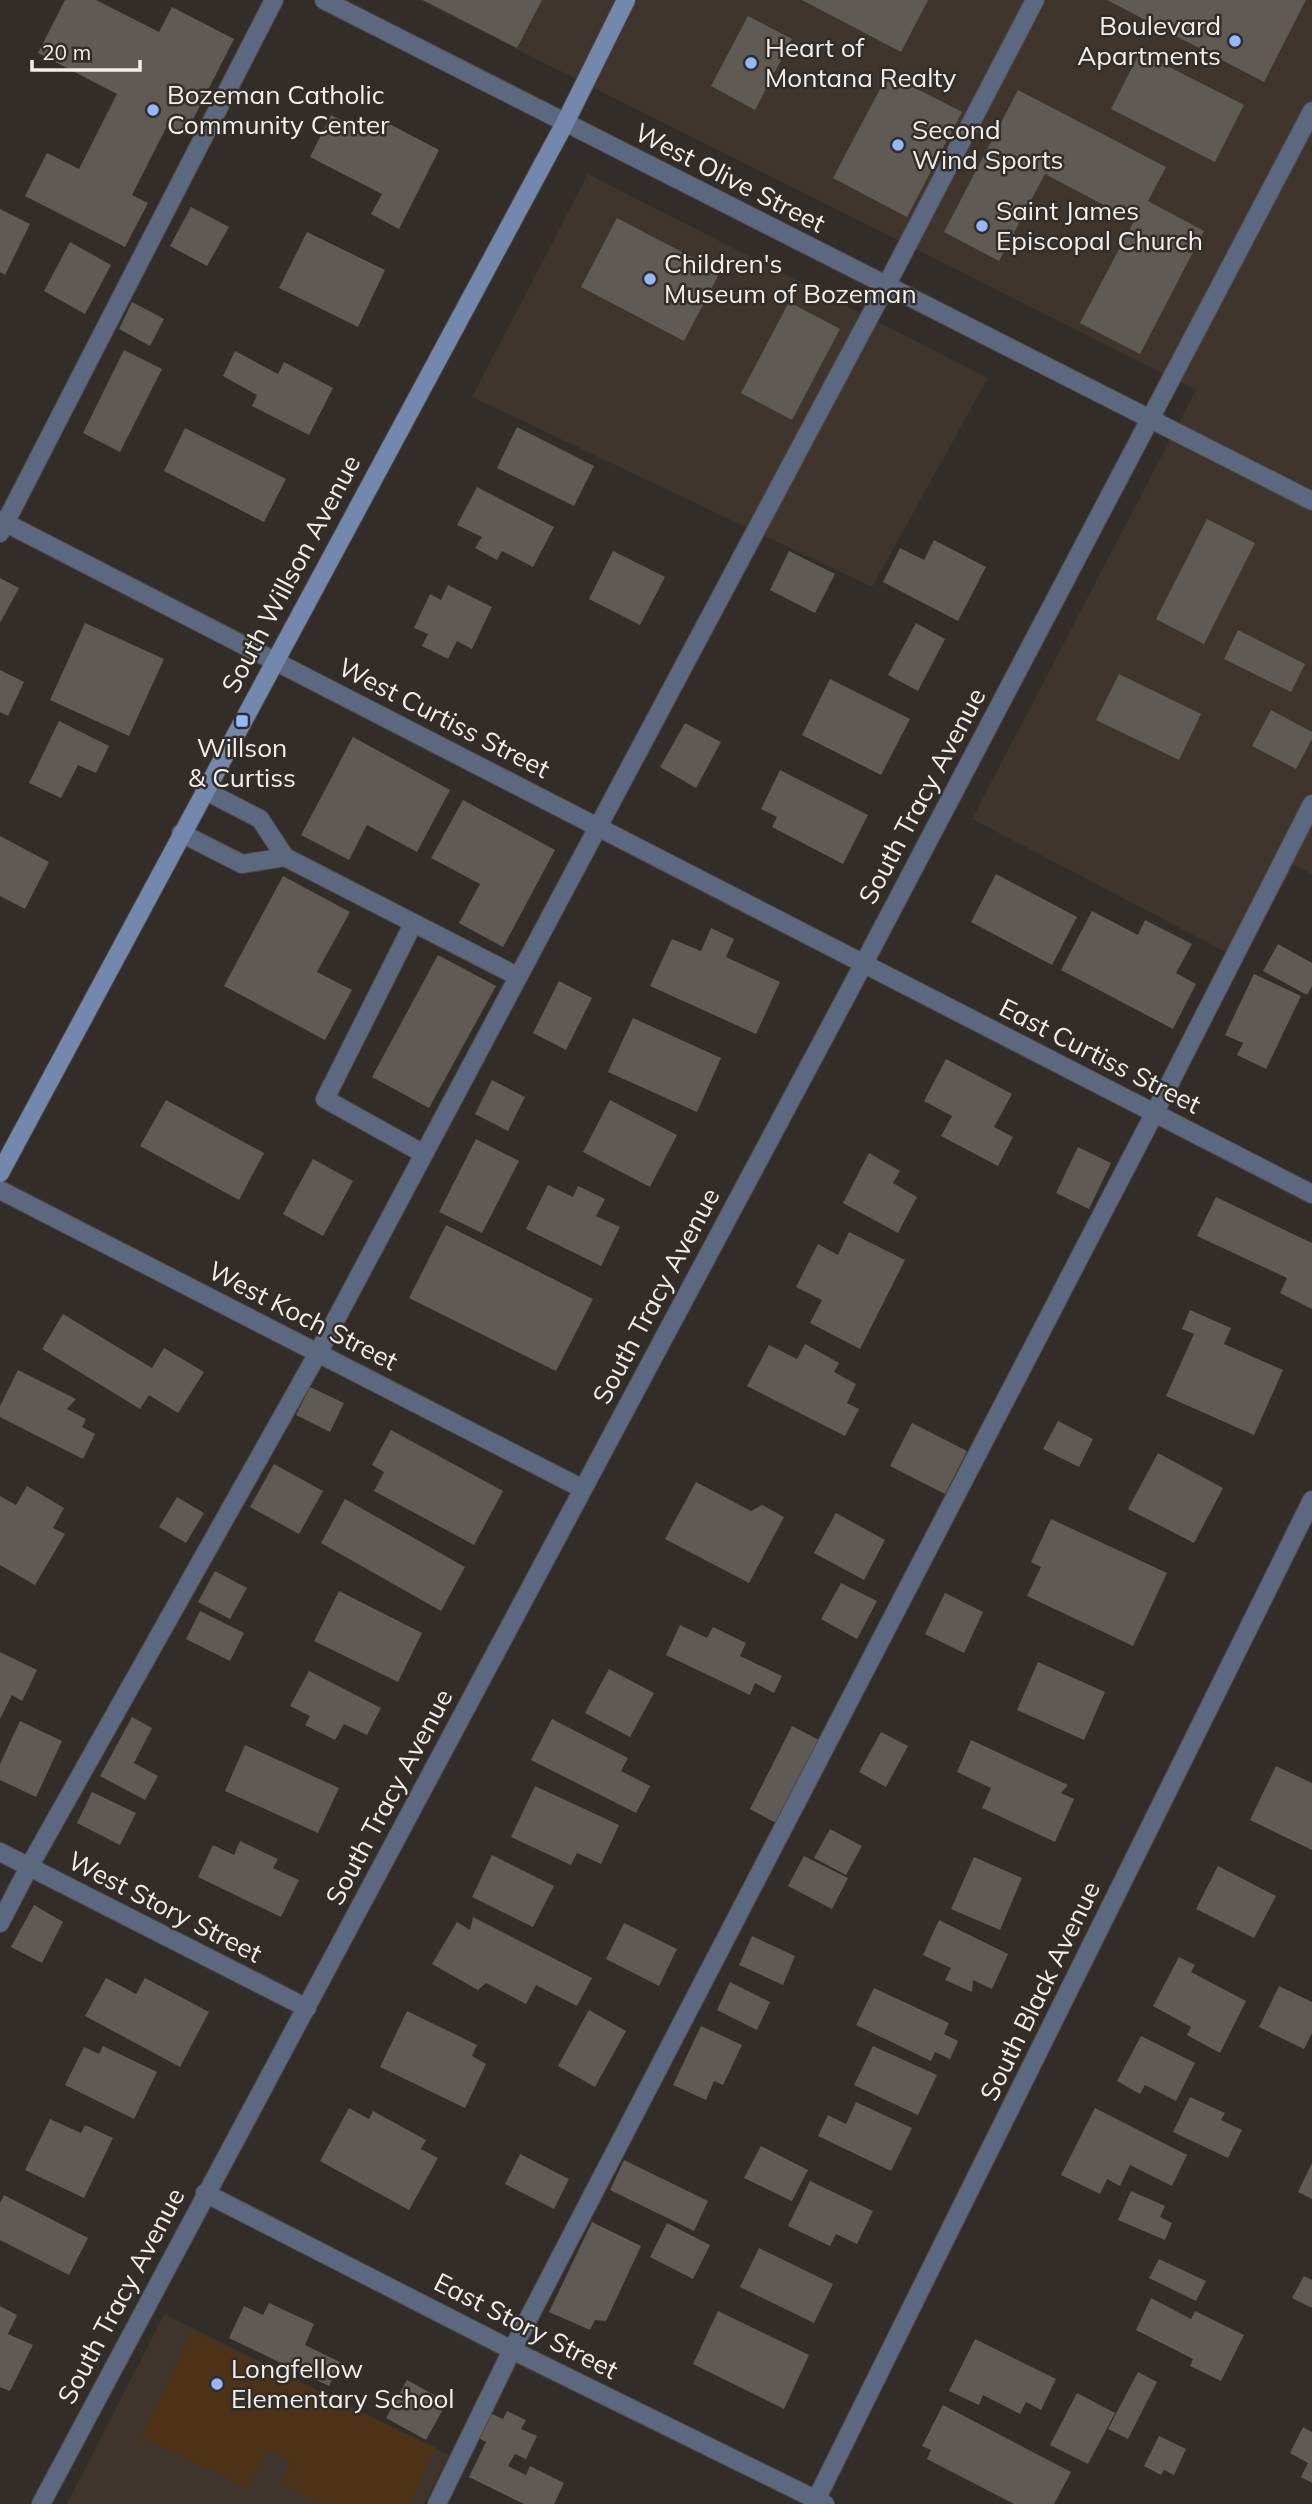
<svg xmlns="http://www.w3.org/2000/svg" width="1312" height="2504" font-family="Mulish,sans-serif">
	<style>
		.built { fill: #3f352c }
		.green { fill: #4d3217 }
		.building { fill: #605a55 }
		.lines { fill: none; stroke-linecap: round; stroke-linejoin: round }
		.lane-casing { stroke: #4d4843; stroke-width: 20 }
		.street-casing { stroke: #4d4843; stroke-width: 20 }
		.secondary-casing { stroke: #4d4843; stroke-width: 20 }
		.lane { stroke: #5b6880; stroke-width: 18 }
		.street { stroke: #5b6880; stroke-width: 18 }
		.secondary { stroke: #7488ae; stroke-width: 18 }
		.poi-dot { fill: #94b7fd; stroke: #322d28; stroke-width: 2.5 }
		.labels { text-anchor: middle; stroke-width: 5; stroke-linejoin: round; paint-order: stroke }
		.poi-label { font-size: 26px; fill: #f2eeeb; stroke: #322d28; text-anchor: start }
		.street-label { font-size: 26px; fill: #f2eeeb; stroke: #322d28 }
	</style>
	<rect width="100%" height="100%" fill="#322d28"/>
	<!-- built -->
	<g class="built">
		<path d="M419,0H1312V874L1294,865L1241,960L972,819L1196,390Z"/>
		<path d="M588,174L988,378L872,587L472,397Z"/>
		<path d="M164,2314L449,2455L424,2504H67Z"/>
	</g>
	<!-- green -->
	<path class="green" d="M192,2331L436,2448L410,2504H323L281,2484L291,2462L267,2450L248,2488L141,2437Z"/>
	<!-- building -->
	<g class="building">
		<path d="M65,0H96L159,32L172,7L234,39L185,135L167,126L132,195L148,203L125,247L25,196L47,153L79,169L117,94L38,53Z"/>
		<path d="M423,0H542L517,48Z"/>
		<path d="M802,0H928L901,52Z"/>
		<path d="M1107,0H1306L1264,82Z"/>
		<path d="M748,16L792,39L755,110L711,86Z"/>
		<path d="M1140,52L1244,105L1215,162L1111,109Z"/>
		<path d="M888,74L962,112L907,217L833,178Z"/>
		<path d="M1018,90L1166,167L1148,201L1204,231L1140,354L1080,323L1134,221L1045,174L999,261L944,232Z"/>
		<path d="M331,115L371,135L380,119L439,150L399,229L371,214L382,194L310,157Z"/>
		<path d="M191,207L229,227L207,266L170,246Z"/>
		<path d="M0,209L30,224L5,275L0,272Z"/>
		<path d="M617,218L720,272L684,341L581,287Z"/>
		<path d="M307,232L385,270L358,327L279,288Z"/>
		<path d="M70,242L111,265L85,314L44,291Z"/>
		<path d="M132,302L164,319L150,346L119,329Z"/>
		<path d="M789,302L840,329L792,420L741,393Z"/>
		<path d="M124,350L162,369L120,452L83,433Z"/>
		<path d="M235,351L278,374L284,362L333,388L309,435L252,406L257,395L223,376Z"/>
		<path d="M517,427L594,466L574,506L497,468Z"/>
		<path d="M185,428L286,479L264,522L164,471Z"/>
		<path d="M477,487L554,527L533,567L502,551L497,560L475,548L482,537L457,525Z"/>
		<path d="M1207,519L1255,543L1204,644L1156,619Z"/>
		<path d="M934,540L986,567L958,621L883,582L900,548L924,560Z"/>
		<path d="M613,551L665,577L640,625L589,599Z"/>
		<path d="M789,551L835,574L815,613L770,590Z"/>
		<path d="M0,578L19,588L0,623Z"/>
		<path d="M448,585L492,607L472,649L457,641L448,659L422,646L428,634L414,628L430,594L441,600Z"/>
		<path d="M85,623L164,659L129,736L50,700Z"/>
		<path d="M916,623L945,639L918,691L888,675Z"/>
		<path d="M1238,630L1305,664L1291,692L1224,659Z"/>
		<path d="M0,670L24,682L8,716L0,712Z"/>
		<path d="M1119,674L1201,714L1179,760L1096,720Z"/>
		<path d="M830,679L910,719L881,775L802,735Z"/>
		<path d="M1271,710L1312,732V739L1296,769L1252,746Z"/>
		<path d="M59,721L109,746L96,773L78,765L61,798L29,783Z"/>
		<path d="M685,723L721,742L696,788L660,767Z"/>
		<path d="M353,737L450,790L417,852L367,825L349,860L301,835Z"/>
		<path d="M780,770L868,815L843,864L772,827L777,817L761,809Z"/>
		<path d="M463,800L555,850L503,947L459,923L480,884L431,858Z"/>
		<path d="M0,836L49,862L25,909L0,896Z"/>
		<path d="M996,874L1077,917L1052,965L971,922Z"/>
		<path d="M283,876L350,912L317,972L352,990L325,1040L224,986Z"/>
		<path d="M1092,911L1138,935L1145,920L1192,944L1176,973L1196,984L1173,1029L1061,970Z"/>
		<path d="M711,928L734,939L726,957L780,982L756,1034L650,986L672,939L701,951Z"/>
		<path d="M1278,944L1312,963V986L1307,995L1263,971Z"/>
		<path d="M438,955L496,986L429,1108L372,1077Z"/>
		<path d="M1254,974L1301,996L1266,1069L1237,1055L1243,1043L1225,1035Z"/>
		<path d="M559,981L592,998L566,1050L533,1033Z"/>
		<path d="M633,1018L721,1058L697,1112L608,1072Z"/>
		<path d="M946,1059L1012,1094L994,1127L1013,1137L998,1166L941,1136L952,1116L924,1101Z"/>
		<path d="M492,1080L525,1097L508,1131L475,1114Z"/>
		<path d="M166,1100L264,1153L239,1200L140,1146Z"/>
		<path d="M610,1100L677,1135L650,1187L583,1152Z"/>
		<path d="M476,1139L519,1161L482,1233L439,1212Z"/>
		<path d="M1078,1147L1111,1163L1089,1209L1056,1193Z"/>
		<path d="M869,1153L900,1171L893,1183L917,1197L898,1233L843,1203Z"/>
		<path d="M313,1159L353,1181L323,1236L283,1214Z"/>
		<path d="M548,1185L573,1197L578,1186L605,1199L596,1216L620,1227L601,1266L526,1229Z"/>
		<path d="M1216,1197L1312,1243V1309L1280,1293L1287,1278L1197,1236Z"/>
		<path d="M446,1225L593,1299L556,1371L409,1298Z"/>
		<path d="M849,1232L905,1260L860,1349L810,1323L822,1300L796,1287L818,1244L838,1255Z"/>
		<path d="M1190,1310L1231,1328L1224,1344L1283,1370L1254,1435L1166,1396L1194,1334L1182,1329Z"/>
		<path d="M63,1314L152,1368L164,1348L204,1372L178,1413L149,1395L140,1409L42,1349Z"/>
		<path d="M805,1344L839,1363L834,1372L856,1384L847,1403L859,1409L845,1436L747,1386L769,1345L797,1359Z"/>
		<path d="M18,1370L76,1399L67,1409L86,1419L82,1427L95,1434L83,1459L0,1417V1406Z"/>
		<path d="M310,1387L344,1403L330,1432L296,1415Z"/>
		<path d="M1058,1421L1093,1439L1079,1467L1043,1449Z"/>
		<path d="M912,1423L967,1451L945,1494L890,1466Z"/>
		<path d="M391,1430L503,1491L474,1545L374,1491L384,1472L372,1465Z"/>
		<path d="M1158,1453L1223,1488L1194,1543L1128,1509Z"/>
		<path d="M274,1464L323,1491L299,1534L250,1507Z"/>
		<path d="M696,1482L751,1511L762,1505L784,1517L749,1583L665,1539Z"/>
		<path d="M27,1486L64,1508L53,1528L65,1534L35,1585L0,1565V1496L16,1505Z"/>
		<path d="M177,1497L204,1513L186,1543L159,1527Z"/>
		<path d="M345,1499L465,1567L441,1611L321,1543Z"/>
		<path d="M836,1513L885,1540L864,1580L814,1553Z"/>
		<path d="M1051,1519L1167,1573L1133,1646L1027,1596L1041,1567L1031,1562Z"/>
		<path d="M215,1571L247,1588L230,1619L198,1602Z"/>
		<path d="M841,1583L877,1601L857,1639L821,1619Z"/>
		<path d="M339,1591L422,1633L398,1682L314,1641Z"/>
		<path d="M945,1593L983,1612L964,1653L925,1634Z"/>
		<path d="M200,1611L244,1633L230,1661L186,1639Z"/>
		<path d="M680,1625L707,1638L713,1627L746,1643L740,1656L782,1676L774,1693L755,1683L750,1695L666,1655Z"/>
		<path d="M0,1652L37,1670L22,1701L12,1695L0,1719Z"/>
		<path d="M1038,1662L1105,1692L1084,1740L1017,1710Z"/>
		<path d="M609,1669L654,1693L630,1737L585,1713Z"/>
		<path d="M309,1671L381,1708L367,1735L344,1724L335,1740L305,1725L310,1716L290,1706Z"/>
		<path d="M132,1717L152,1728L134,1763L158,1776L145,1800L100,1776Z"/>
		<path d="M552,1719L628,1758L621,1771L650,1786L636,1813L531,1760Z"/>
		<path d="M20,1721L62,1741L36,1797L0,1780V1764Z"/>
		<path d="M792,1726L819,1740L776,1823L750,1809Z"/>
		<path d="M881,1732L908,1746L886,1787L859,1772Z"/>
		<path d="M971,1740L1068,1785L1061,1793L1074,1799L1055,1842L982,1808L991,1788L957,1772Z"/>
		<path d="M245,1745L339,1788L318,1833L225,1791Z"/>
		<path d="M1276,1766L1312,1783V1850L1250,1820Z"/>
		<path d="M535,1786L619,1825L601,1864L577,1853L571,1865L511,1837Z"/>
		<path d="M92,1792L136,1813L120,1845L77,1823Z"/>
		<path d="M830,1829L862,1846L846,1875L814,1858Z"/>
		<path d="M240,1841L278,1859L273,1868L299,1880L281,1917L198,1877L213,1845L234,1855Z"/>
		<path d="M492,1855L554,1886L533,1927L472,1897Z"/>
		<path d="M804,1856L848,1878L832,1909L788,1886Z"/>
		<path d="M974,1857L1022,1878L1000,1930L951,1909Z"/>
		<path d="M1218,1866L1276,1896L1254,1938L1196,1909Z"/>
		<path d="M34,1905L63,1922L42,1963L11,1947Z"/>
		<path d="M473,1917L592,1978L577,2006L536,1985L526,2004L486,1983L478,1990L432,1964L457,1922L470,1930Z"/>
		<path d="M939,1920L1008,1954L992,1989L973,1980L972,1992L945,1980L951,1968L923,1955Z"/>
		<path d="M624,1923L677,1949L659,1986L606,1959Z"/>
		<path d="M752,1936L795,1956L783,1985L739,1965Z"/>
		<path d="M1179,1957L1195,1965L1191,1972L1246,2001L1220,2053L1187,2035L1191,2027L1153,2006Z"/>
		<path d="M106,1978L136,1994L145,1978L209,2012L180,2067L85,2016Z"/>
		<path d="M730,1982L770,2002L757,2030L717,2010Z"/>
		<path d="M1279,1986L1312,2002V2033L1304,2049L1259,2027Z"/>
		<path d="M874,1988L949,2023L944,2034L958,2041L950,2059L935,2052L931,2061L856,2025Z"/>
		<path d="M589,2010L626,2031L595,2087L558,2066Z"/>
		<path d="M407,2011L477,2045L472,2056L486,2064L465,2108L380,2067Z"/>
		<path d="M701,2026L742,2045L723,2085L714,2081L706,2100L673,2085Z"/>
		<path d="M1141,2036L1195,2063L1176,2101L1145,2085L1140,2094L1117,2081Z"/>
		<path d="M103,2046L157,2072L134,2119L65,2085L84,2047L99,2054Z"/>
		<path d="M873,2046L937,2075L918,2115L854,2085Z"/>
		<path d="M1190,2097L1225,2113L1221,2120L1242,2130L1228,2158L1173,2132Z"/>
		<path d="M856,2102L912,2128L891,2171L818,2136L828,2115L846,2124Z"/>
		<path d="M349,2108L369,2119L373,2111L426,2140L421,2149L438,2158L409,2210L320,2161Z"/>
		<path d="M1095,2108L1187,2155L1172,2186L1130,2165L1120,2186L1107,2179L1100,2194L1061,2175Z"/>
		<path d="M50,2119L81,2133L85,2125L113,2138L84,2198L25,2170Z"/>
		<path d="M761,2146L808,2170L792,2201L744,2178Z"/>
		<path d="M520,2154L569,2179L554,2209L505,2184Z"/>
		<path d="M624,2160L708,2201L694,2231L610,2190Z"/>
		<path d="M1312,2163V2199L1298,2192Z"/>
		<path d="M810,2181L873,2211L857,2244L836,2234L830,2246L788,2226Z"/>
		<path d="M1131,2191L1165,2206L1160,2217L1172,2223L1165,2240L1118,2220Z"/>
		<path d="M4,2195L88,2238L69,2275L0,2240V2203Z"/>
		<path d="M592,2222L641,2246L606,2321L595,2320L590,2330L549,2312Z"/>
		<path d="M667,2223L710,2245L693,2279L650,2257Z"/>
		<path d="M759,2248L833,2284L814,2323L740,2287Z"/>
		<path d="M1159,2259L1206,2281L1196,2301L1149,2278Z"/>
		<path d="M1304,2276L1312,2280V2308L1292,2298Z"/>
		<path d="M1151,2298L1191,2319L1195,2311L1244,2335L1221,2381L1190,2366L1193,2359L1136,2330Z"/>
		<path d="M269,2303L314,2324L305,2345L340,2362L329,2386L229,2338L244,2306L263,2315Z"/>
		<path d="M0,2306L17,2315L8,2334L33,2345L10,2391L0,2387Z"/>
		<path d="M718,2311L809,2355L784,2409L693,2364Z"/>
		<path d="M975,2339L1056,2379L1041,2410L1026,2402L1020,2414L983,2395L979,2405L949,2391Z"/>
		<path d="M1138,2372L1157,2382L1128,2439L1108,2429Z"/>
		<path d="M407,2380L447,2402L426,2440L386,2418Z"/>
		<path d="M1077,2393L1115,2413L1088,2464L1050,2445Z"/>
		<path d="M943,2405L1071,2472L1054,2504H1014L927,2459L931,2450L922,2446Z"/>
		<path d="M507,2411L526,2420L521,2429L537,2436L526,2459L515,2454L508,2466L526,2475L530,2466L564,2483L554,2504H524L469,2477L486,2442L478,2438L490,2413L503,2419Z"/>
		<path d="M1303,2427L1312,2432V2483L1301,2477L1308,2463L1290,2453Z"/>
		<path d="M1159,2436L1186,2449L1174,2475L1164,2470L1161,2475L1144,2466Z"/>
	</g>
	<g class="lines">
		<!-- lane casing -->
		<g class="lane-casing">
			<g id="lane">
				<path d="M0,533L274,0"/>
				<path d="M204,790L260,819L285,857L517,976"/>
				<path d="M181,833L242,864L285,857"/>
				<path d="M413,924L325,1099L424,1154"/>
				<path d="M0,1923L29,1867L318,1353L886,286L1035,0"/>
				<path d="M437,2504L512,2350L1154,1114L1312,804"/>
			</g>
		</g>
		<!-- street casing -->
		<g class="street-casing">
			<g id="street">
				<path d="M324,0L1312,501"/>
				<path d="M0,520L1312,1194"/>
				<path d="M0,1190L583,1489"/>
				<path d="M0,1852L307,2008"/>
				<path d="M205,2193L512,2350L825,2504"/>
				<path d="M41,2504L864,963L1312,111"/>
				<path d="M814,2504L1312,1500"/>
			</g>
		</g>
		<!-- secondary casing -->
		<g class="secondary-casing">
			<path id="secondary" d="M0,1173L565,123L626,0"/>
		</g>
		<!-- lane -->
		<use href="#lane" class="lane"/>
		<!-- street -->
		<use href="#street" class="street"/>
		<!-- secondary -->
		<use href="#secondary" class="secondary"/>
	</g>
	<!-- markers -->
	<g class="poi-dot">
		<circle cx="1235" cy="41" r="7"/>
		<circle cx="751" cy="63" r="7"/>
		<circle cx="153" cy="110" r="7"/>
		<circle cx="898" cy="145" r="7"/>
		<circle cx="982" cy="226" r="7"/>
		<circle cx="650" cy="279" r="7"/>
		<rect x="235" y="714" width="14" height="14" rx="3.5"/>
		<circle cx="217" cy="2384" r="7"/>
	</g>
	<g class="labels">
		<!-- poi labels -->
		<g class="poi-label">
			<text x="1221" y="35" text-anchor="end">Boulevard<tspan x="1221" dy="30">Apartments</tspan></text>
			<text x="765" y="57">Heart of<tspan x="765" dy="30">Montana Realty</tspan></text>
			<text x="167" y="104">Bozeman Catholic<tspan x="167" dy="30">Community Center</tspan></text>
			<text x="912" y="139">Second<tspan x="912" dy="30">Wind Sports</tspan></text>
			<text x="996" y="220">Saint James<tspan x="996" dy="30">Episcopal Church</tspan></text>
			<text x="664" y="273">Children's<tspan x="664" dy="30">Museum of Bozeman</tspan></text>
			<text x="242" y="757" text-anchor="middle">Willson<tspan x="242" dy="30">&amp; Curtiss</tspan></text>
			<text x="231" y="2378">Longfellow<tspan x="231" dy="30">Elementary School</tspan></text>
		</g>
		<!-- street labels -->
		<g class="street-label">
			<text transform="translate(730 178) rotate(27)" y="9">West Olive Street</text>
			<text transform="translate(291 574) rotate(-62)" y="9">South Willson Avenue</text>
			<text transform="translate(444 718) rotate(27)" y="9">West Curtiss Street</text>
			<text transform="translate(922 796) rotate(-62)" y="9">South Tracy Avenue</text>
			<text transform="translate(1100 1056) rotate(27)" y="9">East Curtiss Street</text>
			<text transform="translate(656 1296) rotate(-62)" y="9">South Tracy Avenue</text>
			<text transform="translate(303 1316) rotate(27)" y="9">West Koch Street</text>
			<text transform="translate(389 1797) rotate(-62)" y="9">South Tracy Avenue</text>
			<text transform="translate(165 1907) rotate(27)" y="9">West Story Street</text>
			<text transform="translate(1040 1991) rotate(-64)" y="9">South Black Avenue</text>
			<text transform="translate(121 2296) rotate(-62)" y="9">South Tracy Avenue</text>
			<text transform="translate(526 2326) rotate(27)" y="9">East Story Street</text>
		</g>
	</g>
	<!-- scale -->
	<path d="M32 60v10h108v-10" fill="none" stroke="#f2eeeb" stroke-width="3.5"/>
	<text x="42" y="60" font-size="21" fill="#f2eeeb" stroke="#322d28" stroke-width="5" paint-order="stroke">20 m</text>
</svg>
